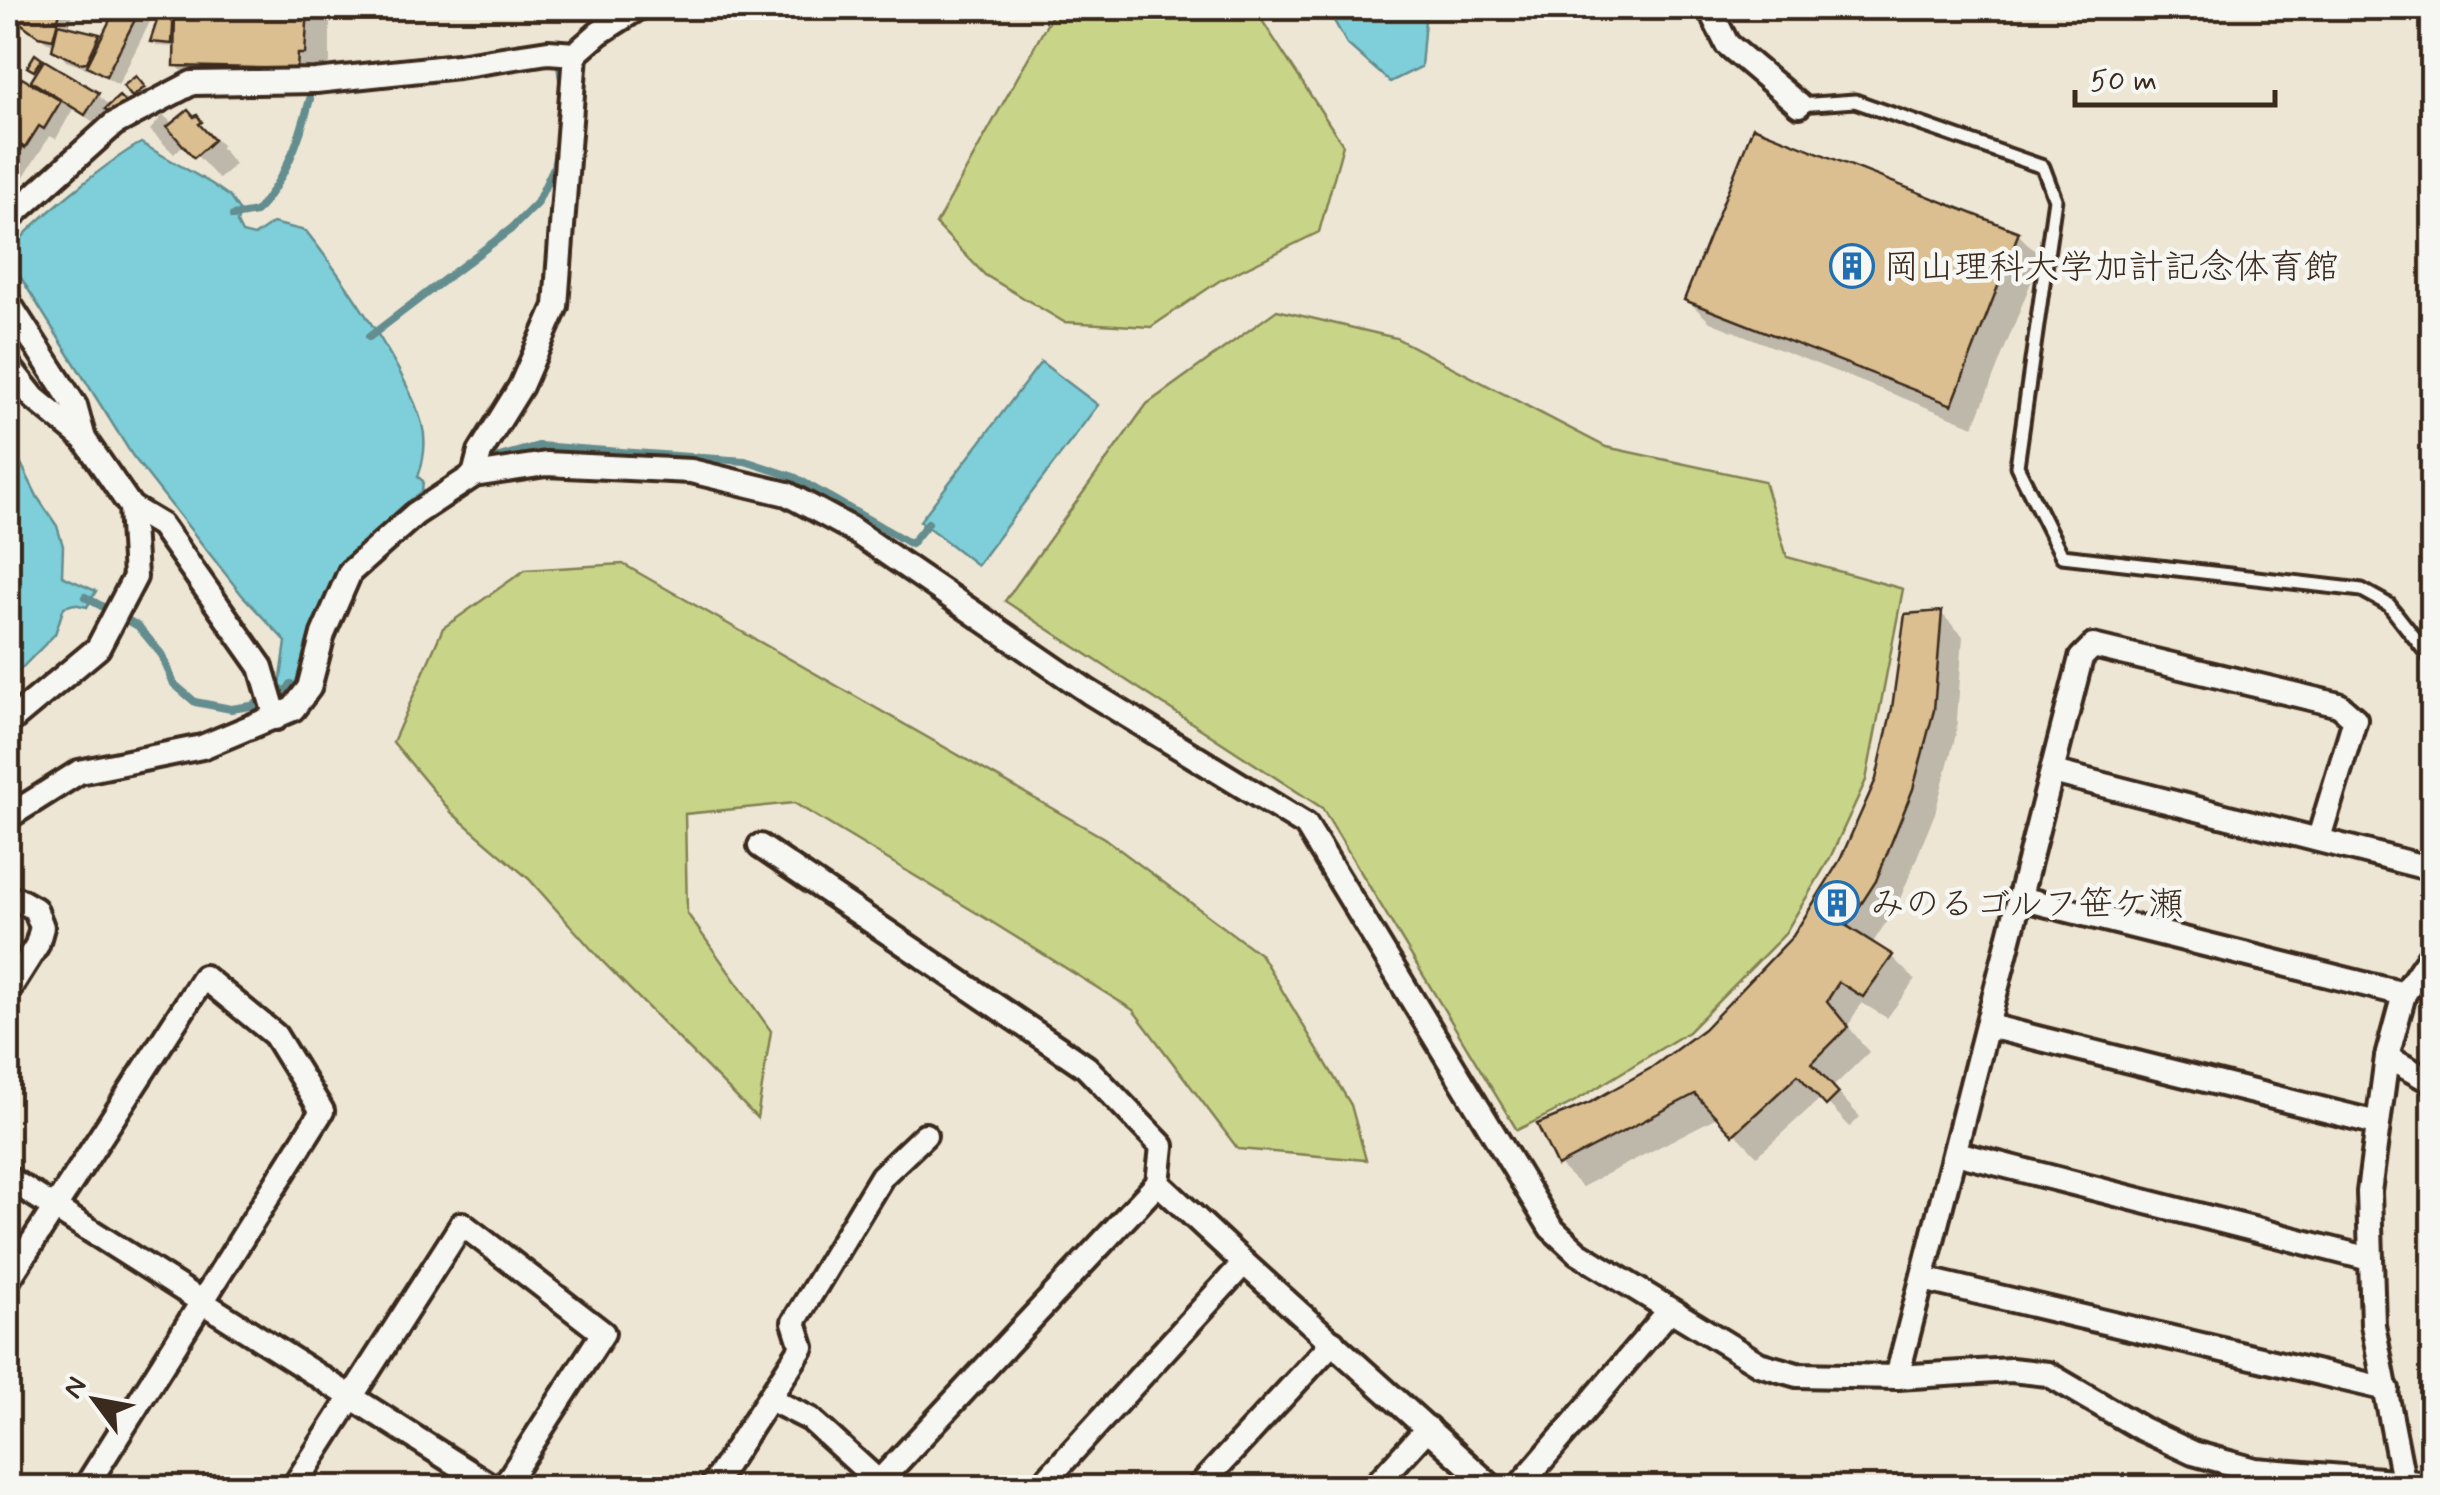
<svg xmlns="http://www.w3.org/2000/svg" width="2440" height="1495" font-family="Mynerve,'Klee One',sans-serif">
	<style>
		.green { fill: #c8d588; stroke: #828053; stroke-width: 2.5 }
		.water { fill: #7ecfd9; stroke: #638d8e; stroke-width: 2.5 }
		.shadow { fill: #0003 }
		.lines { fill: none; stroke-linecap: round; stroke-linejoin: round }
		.stream { stroke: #638d8e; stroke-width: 8 }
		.building { fill: #dbbf90; stroke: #3b2a1e; stroke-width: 2.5 }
		.lane-casing { stroke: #3b2a1e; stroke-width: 19 }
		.street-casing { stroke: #3b2a1e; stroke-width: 30 }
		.lane { stroke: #f6f6f2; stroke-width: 11 }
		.street { stroke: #f6f6f2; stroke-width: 22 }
		.labels { text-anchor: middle; stroke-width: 9; stroke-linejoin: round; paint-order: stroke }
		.poi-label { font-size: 35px; fill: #3b2a1e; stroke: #f6f6f2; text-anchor: start }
	</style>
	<rect width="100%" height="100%" fill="#eee6d5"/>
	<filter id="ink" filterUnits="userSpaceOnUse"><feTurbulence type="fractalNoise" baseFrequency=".01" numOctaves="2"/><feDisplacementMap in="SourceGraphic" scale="20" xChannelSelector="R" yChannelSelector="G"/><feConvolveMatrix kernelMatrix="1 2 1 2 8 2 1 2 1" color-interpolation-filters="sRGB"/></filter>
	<g filter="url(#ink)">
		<!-- green -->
		<g class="green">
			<path d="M1056,8H1254L1343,145L1319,232L1219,281L1151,327L1064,322L985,275L936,224Z"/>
			<path d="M1277,310L1396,338L1606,447L1764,481L1787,557L1903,589L1866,780L1830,858L1784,935L1688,1032L1572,1103L1517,1130L1322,808L1005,601L1147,404Z"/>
			<path d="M623,564L1104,838L1261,955L1351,1105L1366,1160L1238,1149L1133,1010L990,921L794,803L685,814L687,913L771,1031L757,1118L602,961L529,879L452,813L393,742L443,628L525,570Z"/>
		</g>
		<!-- water -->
		<g class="water">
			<path d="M1327,8H1426L1421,67L1390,82L1347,44Z"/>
			<path d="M141,143L212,184L229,196L240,212L237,223L242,233L254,236L273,223L306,231C340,274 408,372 422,424C427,442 424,460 418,477L423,481L422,491C383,528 343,559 320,609C307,636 304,669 293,698L280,685L286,642L242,595L132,455L11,262C12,259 14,250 15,247C27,225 117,155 141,143Z"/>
			<path d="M1041,362L1098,405L977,565L920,521Z"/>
			<path d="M8,437L38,498L57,526L63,546L62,576L96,591L87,607L74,604L64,607L55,634L8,682Z"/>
		</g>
		<!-- shadow -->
		<g class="shadow">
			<path d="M30,8H74L69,29L102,40L119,8H157L118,85L96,72L66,61L55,47L33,32Z"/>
			<path d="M177,8H330V63L327,64V76L199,88L176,65L177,47L157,46L152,41L173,10L177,14Z"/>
			<path d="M40,61L98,95L110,107L119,99L127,108L117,118L108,108L97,124L73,109L56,139L50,136L17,187L8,181V106L23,81L45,93L34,81L38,74L30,66Z"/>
			<path d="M136,79L148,92L138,100L126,86Z"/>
			<path d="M163,115L174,125L196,119L223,146L220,147L235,164L219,179L185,143L174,154L150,130Z"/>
			<path d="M2018,234L2041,257L1974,426L1710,322L1687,300Z"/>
			<path d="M1941,613L1963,636L1956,734L1935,813L1898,904L1872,944L1892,957L1915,980L1887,1018L1862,1003L1848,1026L1869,1052L1833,1087L1860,1117L1850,1127L1822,1097L1757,1156L1719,1116L1582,1187L1559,1165L1652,1070L1706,1031L1795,937L1843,862L1878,780Z"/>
		</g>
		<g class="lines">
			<!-- stream -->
			<g class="stream">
				<path d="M560,67L563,87"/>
				<path d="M233,216L256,212C285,179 299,142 310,99"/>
				<path d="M369,337L511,229L537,203L554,167L558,146"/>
				<path d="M499,457L538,446L745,461L794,477L911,544L928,523"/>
				<path d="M85,597L138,626L162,655L174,684L195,702L231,709L251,706L288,689L291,684"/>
			</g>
		</g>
		<!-- building -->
		<g class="building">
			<path d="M22,8H61L53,39L38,36L19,22Z"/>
			<path d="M116,8H141L106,76L87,66Z"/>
			<path d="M161,8H174L172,44L150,42Z"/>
			<path d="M175,8H308L305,54H298L297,69L174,66Z"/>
			<path d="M58,24L100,34L87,62L79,63L52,50Z"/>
			<path d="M35,54L42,59L34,71L27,67Z"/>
			<path d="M44,60L99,93L85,115L31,81Z"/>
			<path d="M136,76L145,87L132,97L123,86Z"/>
			<path d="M22,78L61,101L44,129L39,126L25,148L8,137V101Z"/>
			<path d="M119,96L125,102L110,115L105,109Z"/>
			<path d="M188,110L194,117L197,115L202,122L199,124L214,140L194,158L167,127Z"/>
			<path d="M1753,127L2019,232L1952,405L1684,300Z"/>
			<path d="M8,137L23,147L17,157L20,159L9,176Z"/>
			<path d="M1942,611L1934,710L1913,789L1876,881L1847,926L1893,955L1863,997L1839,982L1827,1001L1848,1027L1812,1063L1839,1093L1826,1106L1798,1075L1733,1135L1695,1094L1557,1166L1537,1124L1589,1103L1651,1068L1704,1029L1793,936L1840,860L1876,779L1892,708L1905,614Z"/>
		</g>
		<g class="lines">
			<!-- lane casing -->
			<g class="lane-casing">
				<path id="lane" d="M1799,105L1855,101L2043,167L2055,199L2017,466L2062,556L2362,590L2389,605L2432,660"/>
			</g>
			<!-- street casing -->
			<g class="street-casing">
				<g id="street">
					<path d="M1709,8L1727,44L1799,105"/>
					<path d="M8,219L114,124L192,83L316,81L458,66L548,52L575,54"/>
					<path d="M8,302L75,406L84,439"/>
					<path d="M8,365L34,398L84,439L131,507L135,577L98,648L8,723"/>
					<path d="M474,475L480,452L521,386L556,306L575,54L599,33L638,8"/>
					<path d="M131,507L161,525L261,667L276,718"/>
					<path d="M2053,772L2432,869"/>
					<path d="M8,817L79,772L202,747L293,709L309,688L323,634L350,572L415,514L474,475L546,464L691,471L787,494L850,528L1089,692L1306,825L1551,1228L1578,1253L1759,1364L1797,1375L1897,1377L2011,1370L2048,1374L2142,1429L2193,1453L2255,1470L2432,1484"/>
					<path d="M760,846L1086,1067L1162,1146L1158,1183L1244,1263"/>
					<path d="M2020,898L2404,994"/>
					<path d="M8,904L19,900L35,909L42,927L37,945L8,991"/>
					<path d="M1989,1026L2377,1123"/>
					<path d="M2387,1057L2432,1082"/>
					<path d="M1956,1153L2370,1259"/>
					<path d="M8,1178L494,1488"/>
					<path d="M1923,1279L2387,1389"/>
					<path d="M8,1280L204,977L275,1035L322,1111L85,1488"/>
					<path d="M1897,1377L2081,658L2093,646L2339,705L2355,719L2319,838"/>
					<path d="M770,1399L810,1419L879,1482"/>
					<path d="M2403,1480L2373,1325L2369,1192L2387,1057L2404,994L2432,953"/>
					<path d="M293,1488L462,1224L603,1333L503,1488"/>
					<path d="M711,1488L802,1347L794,1322L882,1176L925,1135"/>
					<path d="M873,1488L1158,1183"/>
					<path d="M1039,1488L1244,1263L1493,1488"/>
					<path d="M1198,1488L1333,1342"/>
					<path d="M1373,1488L1428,1428"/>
					<path d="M1518,1488L1670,1310"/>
				</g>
			</g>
			<!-- lane -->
			<use href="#lane" class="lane"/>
			<!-- street -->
			<use href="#street" class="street"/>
		</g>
	</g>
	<!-- icons -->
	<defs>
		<g id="building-ring" transform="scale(2.25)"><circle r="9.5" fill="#f6f6f2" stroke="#1f6fb2" stroke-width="1.5"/><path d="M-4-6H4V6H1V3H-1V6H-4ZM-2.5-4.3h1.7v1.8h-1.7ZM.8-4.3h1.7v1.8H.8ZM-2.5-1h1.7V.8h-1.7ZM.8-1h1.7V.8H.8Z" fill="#1f6fb2"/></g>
	</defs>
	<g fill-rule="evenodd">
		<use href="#building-ring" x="1852" y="266"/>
		<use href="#building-ring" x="1837" y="903"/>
	</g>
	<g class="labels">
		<!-- poi labels -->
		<g class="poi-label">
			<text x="1884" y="278">岡山理科大学加計記念体育館</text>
			<text x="1870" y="915">みのるゴルフ笹ケ瀬</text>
		</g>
	</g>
	<!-- margin -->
	<rect width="2440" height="1495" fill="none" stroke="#f6f6f2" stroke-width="40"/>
	<rect x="20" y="20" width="2400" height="1455" fill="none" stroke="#3b2a1e" stroke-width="4" filter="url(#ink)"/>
	<!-- north arrow -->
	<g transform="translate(95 1400) rotate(302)" stroke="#f6f6f2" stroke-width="8" paint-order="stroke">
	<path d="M0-8L18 38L0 25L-18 38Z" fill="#3b2a1e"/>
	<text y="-15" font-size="28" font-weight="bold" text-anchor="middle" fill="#3b2a1e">N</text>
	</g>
	<!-- scale -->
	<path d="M2075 90v15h200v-15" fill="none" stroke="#3b2a1e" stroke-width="5"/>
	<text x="2090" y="90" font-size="30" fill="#3b2a1e" stroke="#f6f6f2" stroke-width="8" paint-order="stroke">50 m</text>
</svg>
